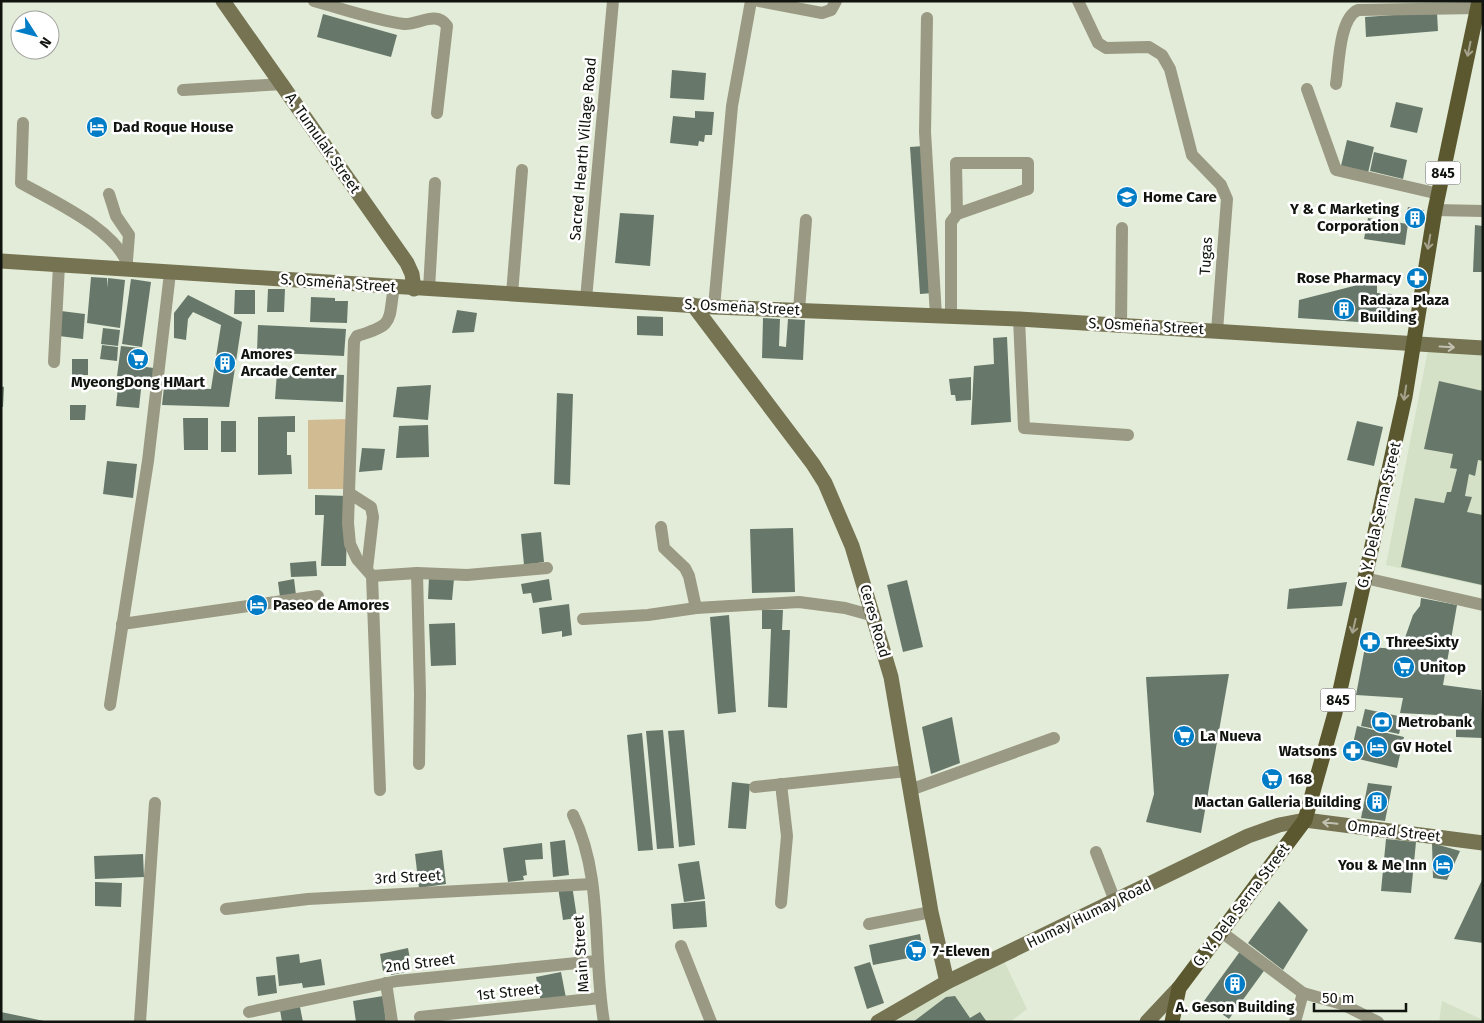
<svg xmlns="http://www.w3.org/2000/svg" width="1484" height="1023" font-family="'Fira Sans',sans-serif">
	<style>
		.built { fill: #d4e1c6 }
		.green { fill: #d1bb92 }
		.building { fill: #67786b }
		.lines { fill: none; stroke-linecap: round; stroke-linejoin: round }
		.street { stroke: #9a9983; stroke-width: 12 }
		.secondary { stroke: #757352; stroke-width: 15 }
		.primary { stroke: #5b582f; stroke-width: 15 }
		.oneway { stroke: #a5a38d }
		.oneway2 { stroke: #c1c0b1 }
		.labels { text-anchor: middle; stroke-width: 5; stroke-linejoin: round; paint-order: stroke }
		.shield { fill: #fff; stroke: #585a56; stroke-width: 1 }
		.shield-label { font-size: 14px; font-weight: bold; fill: #11140e }
		.poi-label { font-size: 15px; font-weight: bold; fill: #11140e; stroke: #fff; text-anchor: start }
		.street-label { font-size: 15px; fill: #11140e; stroke: #fff }
	</style>
	<rect width="100%" height="100%" fill="#e2ecd8"/>
	<!-- built -->
	<g class="built">
		<path d="M1428,350L1483,354V586L1386,565Z"/>
		<path d="M1004,961L1027,1009L1010,1022H894L955,985Z"/>
		<path d="M1442,1001L1483,1020V1022H1439Z"/>
	</g>
	<!-- green -->
	<path class="green" d="M347,419L346,489H308V420Z"/>
	<!-- building -->
	<g class="building">
		<path d="M1437,12L1438,31L1366,37L1365,17Z"/>
		<path d="M323,14L397,35L391,57L317,37Z"/>
		<path d="M672,70L706,73L704,100L670,98Z"/>
		<path d="M1396,102L1423,108L1417,133L1390,127Z"/>
		<path d="M695,111L714,112L712,135H705L704,142L699,141L698,146L670,143L673,116L695,118Z"/>
		<path d="M1347,140L1374,147L1368,173L1341,166Z"/>
		<path d="M924,146L933,293L920,294L910,147Z"/>
		<path d="M1374,152L1407,160L1403,179L1370,171Z"/>
		<path d="M1408,207L1424,210L1420,227L1410,226L1411,218L1406,217Z"/>
		<path d="M620,213L654,215L650,266L615,263Z"/>
		<path d="M1368,218L1408,224L1405,245L1364,239Z"/>
		<path d="M1475,225L1483,226V272H1473Z"/>
		<path d="M91,277L107,278V288L108,278L125,280L120,328L87,323Z"/>
		<path d="M131,279L151,282L142,347L122,344Z"/>
		<path d="M1377,280V293L1392,294L1389,324L1298,318L1299,300Z"/>
		<path d="M268,289H285L284,312H267Z"/>
		<path d="M235,290H255V314H234Z"/>
		<path d="M188,295L242,322L229,407L162,405L164,387L211,389L221,325L193,312L188,319L186,340L174,338V313Z"/>
		<path d="M311,297L335,298V301H348L347,323L310,322Z"/>
		<path d="M457,310L477,313L474,332L452,333Z"/>
		<path d="M61,311L85,314L83,339L59,336Z"/>
		<path d="M637,316L663,317V336L637,335Z"/>
		<path d="M763,318L780,319L779,346L786,347L788,319L805,320L803,360L762,358Z"/>
		<path d="M258,325L346,329L344,356L257,352Z"/>
		<path d="M103,328L120,330L118,346L101,344Z"/>
		<path d="M1007,337L1011,422L971,425L974,366L994,364L993,338Z"/>
		<path d="M102,345L118,347L117,361L100,359Z"/>
		<path d="M121,346L140,348L138,366L154,368L152,380L117,376Z"/>
		<rect x="72" y="359" width="16" height="16"/>
		<path d="M277,372L344,375L343,402L275,399Z"/>
		<path d="M971,377V400L956,401L955,395H951L949,379Z"/>
		<path d="M119,378L142,380L139,408L116,406Z"/>
		<path d="M1439,381L1483,391V461L1478,460L1475,476L1469,474L1465,496L1472,497L1467,512L1483,515L1482,585L1401,567L1415,498L1444,503L1447,492H1451L1457,469L1450,468L1453,454L1424,449Z"/>
		<path d="M431,385L428,420L393,417L397,387Z"/>
		<path d="M1,386L4,387L3,407H1Z"/>
		<path d="M557,393L573,394L570,485L554,484Z"/>
		<path d="M70,405H86L85,420H70Z"/>
		<path d="M295,416V432H287V455H291L292,474L258,475V417Z"/>
		<path d="M183,418H208V450H184Z"/>
		<rect x="221" y="421" width="15" height="31"/>
		<path d="M1357,421L1383,427L1374,466L1347,460Z"/>
		<path d="M428,425L429,457L396,458L399,426Z"/>
		<path d="M362,448L385,449L382,470L359,472Z"/>
		<path d="M107,461L137,464L133,498L103,494Z"/>
		<path d="M315,495L348,496L346,566H321L324,515H315Z"/>
		<path d="M793,528L795,592L752,593L750,529Z"/>
		<path d="M541,532L544,562L524,565L521,534Z"/>
		<path d="M316,561L317,576L291,577L290,563Z"/>
		<path d="M429,577L454,579L452,600L428,599Z"/>
		<path d="M294,579L296,595L280,597L278,582Z"/>
		<path d="M549,579L552,600L533,603L531,593L523,594L521,584Z"/>
		<path d="M907,580L923,647L903,652L887,585Z"/>
		<path d="M1347,582L1342,606L1287,609L1289,589Z"/>
		<path d="M1421,598L1457,605L1443,685L1481,690L1483,738L1456,737V716L1400,713L1403,698L1356,695L1365,647L1401,649L1413,615L1420,606Z"/>
		<path d="M569,604L572,635L562,637V631L542,634L539,608Z"/>
		<path d="M762,610H783L782,630H790L787,708L768,707L771,629H762Z"/>
		<path d="M729,615L736,712L718,714L710,617Z"/>
		<path d="M455,623L456,665L431,666L429,624Z"/>
		<path d="M1229,674L1201,833L1146,822L1154,794L1146,677Z"/>
		<path d="M1365,709L1403,717L1399,734L1361,726Z"/>
		<path d="M952,717L960,763L931,774L922,727Z"/>
		<path d="M1357,726L1404,737L1397,768L1350,757Z"/>
		<path d="M663,730L674,848L657,849L646,731Z"/>
		<path d="M684,730L695,845L679,847L668,731Z"/>
		<path d="M642,733L653,850L638,851L627,735Z"/>
		<path d="M732,782L750,784L746,829L728,828Z"/>
		<path d="M1368,783L1392,786L1385,821L1361,818Z"/>
		<path d="M1386,839L1416,842L1411,893L1381,891Z"/>
		<path d="M565,840L569,875L553,877L550,842Z"/>
		<path d="M542,843L543,859L525,860L527,875L523,876L524,880L508,882L503,848Z"/>
		<path d="M1432,843L1460,851L1447,880L1433,878Z"/>
		<path d="M442,850L446,884L419,888L415,854Z"/>
		<path d="M143,854L144,877L95,879L94,856Z"/>
		<path d="M699,861L705,899L684,902L678,864Z"/>
		<path d="M1483,878V943L1454,939Z"/>
		<path d="M95,882L122,883L121,907L95,906Z"/>
		<path d="M572,885L577,918L563,920L558,887Z"/>
		<path d="M705,901L707,927L673,929L671,904Z"/>
		<path d="M1279,901L1308,930L1283,970L1248,943Z"/>
		<path d="M920,934L924,955L873,965L869,945Z"/>
		<path d="M408,948L411,965L404,966L405,972L391,975L390,969L383,971L380,954Z"/>
		<path d="M1241,950L1266,968L1229,1019L1204,1001Z"/>
		<path d="M299,954L300,963L321,959L325,985L303,988L302,983L279,986L276,957Z"/>
		<path d="M870,962L884,1003L867,1009L854,967Z"/>
		<path d="M561,972L566,998L541,1003L536,977Z"/>
		<path d="M275,975L277,993L258,996L256,977Z"/>
		<path d="M383,996L386,1022H356L353,1001Z"/>
		<path d="M955,996L970,1018L980,1012L987,1022H913L946,997Z"/>
		<path d="M300,1007L303,1022H282L280,1010Z"/>
		<path d="M1,1012L44,1021V1022H1Z"/>
	</g>
	<g class="lines">
		<!-- street -->
		<g class="street">
			<path d="M314,1C343,9 374,20 404,24C419,25 436,10 447,26L437,113"/>
			<path d="M759,1L822,13L831,10L836,1"/>
			<path d="M1078,1L1098,43L1106,48L1149,47L1162,55L1170,69L1192,155L1221,185L1227,199L1217,331"/>
			<path d="M927,18L925,132L936,316"/>
			<path d="M1336,84C1339,65 1339,18 1358,10L1478,8"/>
			<path d="M1307,89L1336,170L1439,194"/>
			<path d="M183,90L283,84"/>
			<path d="M23,123L21,183C53,201 120,231 129,269"/>
			<path d="M109,194L116,216L129,235L127,260"/>
			<path d="M1435,210L1483,211"/>
			<path d="M429,289L435,183"/>
			<path d="M512,294L522,170"/>
			<path d="M586,299L613,1"/>
			<path d="M714,307L732,106L751,1"/>
			<path d="M799,310L806,220"/>
			<path d="M951,316V222L957,214L1028,189V163H956L957,214"/>
			<path d="M1019,319L1024,428L1128,435"/>
			<path d="M1121,325L1122,228"/>
			<path d="M54,362L59,265"/>
			<path d="M349,493L371,507L373,517L367,569"/>
			<path d="M661,527L664,548L685,568L689,576L696,608"/>
			<path d="M417,573L420,694L419,764"/>
			<path d="M372,576L417,573L467,575L547,568"/>
			<path d="M1365,578L1483,605"/>
			<path d="M583,619L648,615L696,608L799,602L845,608L874,616"/>
			<path d="M122,624L318,596"/>
			<path d="M110,705L148,461L170,273"/>
			<path d="M755,787L907,771"/>
			<path d="M380,790L372,576L357,559L350,544L348,523L354,341L357,336C395,324 388,323 394,286"/>
			<path d="M910,790L1054,738"/>
			<path d="M573,815C604,878 592,954 604,1022"/>
			<path d="M1096,852L1115,901"/>
			<path d="M781,903L787,836L781,784"/>
			<path d="M226,909L308,899L592,884"/>
			<path d="M869,924L931,912"/>
			<path d="M1220,931L1303,993L1342,1004L1378,1022"/>
			<path d="M681,946L711,1022"/>
			<path d="M386,983L392,1022"/>
			<path d="M249,1012L397,981L597,961"/>
			<path d="M420,1017L600,998"/>
			<path d="M140,1022L155,803"/>
			<path d="M1295,1022L1303,993"/>
		</g>
		<!-- secondary -->
		<g class="secondary">
			<path d="M223,1L407,263L412,274L414,289"/>
			<path d="M1,261L714,307L1019,319L1483,348"/>
			<path d="M693,305L813,464L825,483L852,546L891,677L931,912L947,982"/>
			<path d="M878,1022L947,982L1248,836L1279,825L1305,820L1483,843"/>
			<path d="M1147,1022L1179,988"/>
		</g>
		<!-- primary -->
		<path class="primary" d="M1172,1022L1179,988L1305,820L1335,713L1405,397L1435,210L1479,1"/>
	</g>
	<!-- one-way arrows -->
	<defs><path id="oneway-shaft" d="M-6 0H5M1.5-3L5.5 0L1.5 3" fill="none" stroke-width="1.6" stroke-linecap="round" stroke-linejoin="round" transform="scale(1.25)"/></defs>
	<g class="oneway">
		<use href="#oneway-shaft" transform="translate(1469 49) rotate(102)"/>
		<use href="#oneway-shaft" transform="translate(1429 242) rotate(100)"/>
		<use href="#oneway-shaft" transform="translate(1405 393) rotate(99)"/>
		<use href="#oneway-shaft" transform="translate(1354 626) rotate(103)"/>
	</g>
	<g class="oneway2">
		<use href="#oneway-shaft" transform="translate(1447 347) rotate(3)"/>
		<use href="#oneway-shaft" transform="translate(1330 823) rotate(-174)"/>
	</g>
	<!-- icons -->
	<defs>
		<g id="hotel-disc" transform="scale(1.125)"><circle r="9.5" fill="#007dc6" stroke="#fff"/><path d="M-6-4.5h1.5V1H6V5H4.5V3h-9V5H-6ZM-4 0a1.8 1.8 0 1 1 3.6 0ZM.5 0V-2.5h3Q6-2.5 6 0Z" fill="#fff"/></g>
		<g id="school-disc" transform="scale(1.125)"><circle r="9.5" fill="#007dc6" stroke="#fff"/><path d="M0-5L7-2L0 1L-7-2ZM-4 1L0 2.5L4 1V4Q0 6-4 4Z" fill="#fff"/></g>
		<g id="building-disc" transform="scale(1.125)"><circle r="9.5" fill="#007dc6" stroke="#fff"/><path d="M-4-6H4V6H1V3H-1V6H-4ZM-2.5-4.3h1.7v1.8h-1.7ZM.8-4.3h1.7v1.8H.8ZM-2.5-1h1.7V.8h-1.7ZM.8-1h1.7V.8H.8Z" fill="#fff"/></g>
		<g id="pharmacy-disc" transform="scale(1.125)"><circle r="9.5" fill="#007dc6" stroke="#fff"/><path d="M-2-6h4v4h4v4h-4v4h-4v-4h-4v-4h4Z" fill="#fff"/></g>
		<g id="supermarket-disc" transform="scale(1.125)"><circle r="9.5" fill="#007dc6" stroke="#fff"/><path d="M-6-5.5h2.5l.6 2H6L4.5 2H-2.5L-4.4-4H-6ZM-1.5 3.2a1.3 1.3 0 1 0 .1 0ZM3 3.2a1.3 1.3 0 1 0 .1 0Z" fill="#fff"/></g>
		<g id="bank-disc" transform="scale(1.125)"><circle r="9.5" fill="#007dc6" stroke="#fff"/><path d="M-6-4H6V4H-6ZM0-2.3a2.3 2.3 0 1 0 0 4.6a2.3 2.3 0 1 0 0-4.6Z" fill="#fff"/></g>
	</defs>
	<g fill-rule="evenodd">
		<use href="#hotel-disc" x="97" y="127"/>
		<use href="#school-disc" x="1127" y="197"/>
		<use href="#building-disc" x="1415" y="218"/>
		<use href="#pharmacy-disc" x="1417" y="278"/>
		<use href="#building-disc" x="1344" y="309"/>
		<use href="#supermarket-disc" x="138" y="359"/>
		<use href="#building-disc" x="225" y="363"/>
		<use href="#hotel-disc" x="257" y="605"/>
		<use href="#pharmacy-disc" x="1370" y="642"/>
		<use href="#supermarket-disc" x="1404" y="667"/>
		<use href="#bank-disc" x="1382" y="722"/>
		<use href="#supermarket-disc" x="1184" y="736"/>
		<use href="#hotel-disc" x="1377" y="747"/>
		<use href="#pharmacy-disc" x="1353" y="751"/>
		<use href="#supermarket-disc" x="1272" y="779"/>
		<use href="#building-disc" x="1377" y="802"/>
		<use href="#hotel-disc" x="1443" y="865"/>
		<use href="#supermarket-disc" x="916" y="951"/>
		<use href="#building-disc" x="1235" y="984"/>
	</g>
	<g class="labels">
		<!-- shield labels -->
		<g class="shield">
			<rect x="1425.5" y="161.5" width="35" height="23" rx="4"/>
			<rect x="1320.5" y="688.5" width="35" height="23" rx="4"/>
		</g>
		<g class="shield-label">
			<text x="1443" y="178">845</text>
			<text x="1338" y="705">845</text>
		</g>
		<!-- poi labels -->
		<g class="poi-label">
			<text x="113" y="132">Dad Roque House</text>
			<text x="1143" y="202">Home Care</text>
			<text x="1399" y="214" text-anchor="end">Y &amp; C Marketing<tspan x="1399" dy="17">Corporation</tspan></text>
			<text x="1401" y="283" text-anchor="end">Rose Pharmacy</text>
			<text x="1360" y="305">Radaza Plaza<tspan x="1360" dy="17">Building</tspan></text>
			<text x="241" y="359">Amores<tspan x="241" dy="17">Arcade Center</tspan></text>
			<text x="138" y="387" text-anchor="middle">MyeongDong HMart</text>
			<text x="273" y="610">Paseo de Amores</text>
			<text x="1386" y="647">ThreeSixty</text>
			<text x="1420" y="672">Unitop</text>
			<text x="1398" y="727">Metrobank</text>
			<text x="1200" y="741">La Nueva</text>
			<text x="1393" y="752">GV Hotel</text>
			<text x="1337" y="756" text-anchor="end">Watsons</text>
			<text x="1288" y="784">168</text>
			<text x="1361" y="807" text-anchor="end">Mactan Galleria Building</text>
			<text x="1427" y="870" text-anchor="end">You &amp; Me Inn</text>
			<text x="932" y="956">7-Eleven</text>
			<text x="1235" y="1012" text-anchor="middle">A. Geson Building</text>
		</g>
		<!-- street labels -->
		<g class="street-label">
			<text transform="translate(323 143) rotate(55)" y="5">A. Tumulak Street</text>
			<text transform="translate(583 149) rotate(-85)" y="5">Sacred Hearth Village Road</text>
			<text transform="translate(1206 256) rotate(-86)" y="5">Tugas</text>
			<text transform="translate(338 283) rotate(4)" y="5">S. Osmeña Street</text>
			<text transform="translate(742 307) rotate(3)" y="5">S. Osmeña Street</text>
			<text transform="translate(1146 326) rotate(3)" y="5">S. Osmeña Street</text>
			<text transform="translate(1379 515) rotate(-77)" y="5">G. Y. Dela Serna Street</text>
			<text transform="translate(875 621) rotate(74)" y="5">Ceres Road</text>
			<text transform="translate(1394 831) rotate(7)" y="5">Ompad Street</text>
			<text transform="translate(408 877) rotate(-3)" y="5">3rd Street</text>
			<text transform="translate(1241 905) rotate(-53)" y="5">G. Y. Dela Serna Street</text>
			<text transform="translate(1089 914) rotate(-26)" y="5">Humay Humay Road</text>
			<text transform="translate(581 954) rotate(-94)" y="5">Main Street</text>
			<text transform="translate(420 963) rotate(-7)" y="5">2nd Street</text>
			<text transform="translate(508 992) rotate(-6)" y="5">1st Street</text>
		</g>
	</g>
	<!-- border -->
	<rect width="1484" height="1023" fill="none" stroke="#11140e" stroke-width="5"/>
	<!-- north arrow -->
	<g transform="translate(35 35) rotate(126)"><circle r="24" fill="#ffffff" stroke="#a0a19f"/>
	<path d="M0-4L9 19L0 12L-9 19Z" fill="#007dc6"/>
	<text y="-8" font-size="14" font-weight="bold" text-anchor="middle" fill="#11140e">N</text>
	</g>
	<!-- scale -->
	<path d="M1314 1003v8h92v-8" fill="none" stroke="#11140e" stroke-width="2.5"/>
	<text x="1322" y="1003" font-size="15" fill="#11140e" stroke="#ffffff" stroke-width="4" paint-order="stroke">50 m</text>
</svg>
